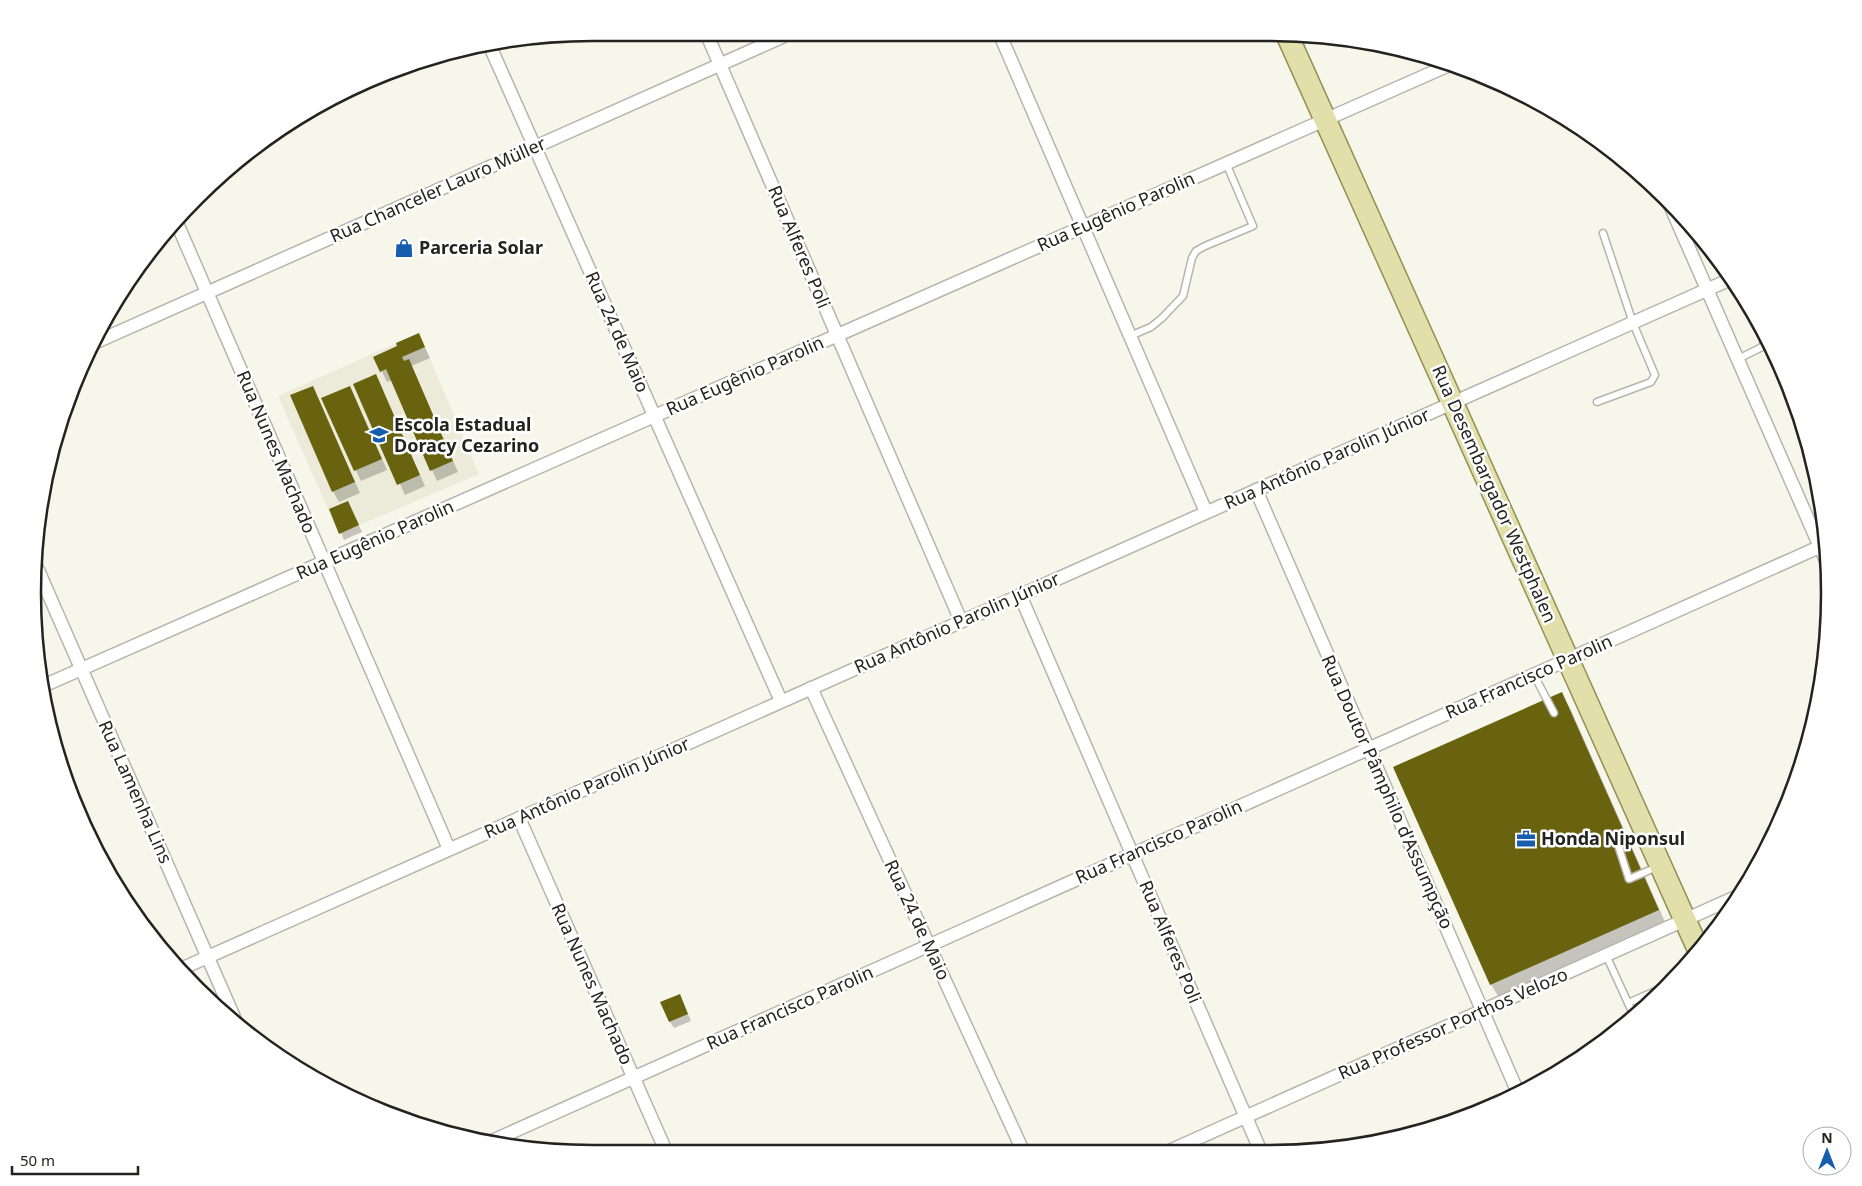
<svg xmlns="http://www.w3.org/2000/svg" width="1862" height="1186" font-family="'Noto Sans',sans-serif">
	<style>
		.built { fill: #ecebd9 }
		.shadow { fill: #0003 }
		.building { fill: #69630f }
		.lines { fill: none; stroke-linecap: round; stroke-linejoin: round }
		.service-casing { stroke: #b6b5ab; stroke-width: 9 }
		.minor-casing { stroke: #b6b5ab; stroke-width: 15 }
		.primary-casing { stroke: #939055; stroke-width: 24 }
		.service { stroke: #fff; stroke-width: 6 }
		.minor { stroke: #fff; stroke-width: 12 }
		.primary { stroke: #e3dfaa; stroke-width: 21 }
		.labels { text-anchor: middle; stroke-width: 5; stroke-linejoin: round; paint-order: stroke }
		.street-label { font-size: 18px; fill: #23231f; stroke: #fff }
		.poi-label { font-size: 18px; font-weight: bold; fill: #23231f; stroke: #fff; text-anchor: start }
		.rim { fill: none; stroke: #23231f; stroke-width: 2.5 }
	</style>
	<rect width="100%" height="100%" fill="#f7f6eb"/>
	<!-- built -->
	<path class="built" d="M419,333L479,474L339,534L278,396Z"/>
	<!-- shadow -->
	<g class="shadow">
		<path d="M419,335L430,358L411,366L458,472L437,481L392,380L387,382L375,357L399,347Z"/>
		<path d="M375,375L425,486L405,495L355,384Z"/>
		<path d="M312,387L360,493L339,502L333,491Z"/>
		<path d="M349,387L387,470L361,481L323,399Z"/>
		<path d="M348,502L362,532L344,540L341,533Z"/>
		<path d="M1562,694L1570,708L1666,924L1499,998L1491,984Z"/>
		<path d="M683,1002L691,1021L674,1028L670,1022Z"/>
	</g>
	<!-- building -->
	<g class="building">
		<path d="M419,333L425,347L402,357L404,361L409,359L453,461L430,471L386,369L380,372L373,357L397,346L396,343Z"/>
		<path d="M376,374L420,475L397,485L353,384Z"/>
		<path d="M313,386L355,482L332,492L290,395Z"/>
		<path d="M350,386L382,459L354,471L321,398Z"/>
		<path d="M348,501L359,525L339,534L329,509Z"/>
		<path d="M1562,692L1659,910L1490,985L1393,767Z"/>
		<path d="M680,994L688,1014L669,1022L660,1002Z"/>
	</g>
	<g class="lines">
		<!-- service casing -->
		<g class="service-casing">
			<g id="service">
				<path d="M1130,336L1151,327L1162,318L1183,296L1192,258L1196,251L1205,246L1253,226L1226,163"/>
				<path d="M1738,359L1762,347L1764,340L1761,328"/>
				<path d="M1597,402L1651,382L1655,375L1633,323L1603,233"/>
				<path d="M1534,675L1554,713"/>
				<path d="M1618,845L1629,879L1657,867"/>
				<path d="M1606,955L1634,1016"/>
				<path d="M1628,1003L1664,987"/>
			</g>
		</g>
		<!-- minor casing -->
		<g class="minor-casing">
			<g id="minor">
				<path d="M708,37L961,621"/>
				<path d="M1001,37L1206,512"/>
				<path d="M489,44L781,701"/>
				<path d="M1670,205L1828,565"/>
				<path d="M176,221L449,849"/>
				<path d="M94,343L782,37"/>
				<path d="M1256,490L1519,1095"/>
				<path d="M34,561L237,1024"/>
				<path d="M1020,595L1261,1152"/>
				<path d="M43,686L1447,66"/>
				<path d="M811,688L1023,1151"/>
				<path d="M519,818L665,1149"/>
				<path d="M183,968L1731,279"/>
				<path d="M492,1141L1826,544"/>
				<path d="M1167,1152L1738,896"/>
			</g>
		</g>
		<!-- primary casing -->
		<g class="primary-casing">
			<path id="primary" d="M1288,37L1699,951"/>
		</g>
		<!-- service -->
		<use href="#service" class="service"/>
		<!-- minor -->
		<use href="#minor" class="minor"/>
		<!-- primary -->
		<use href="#primary" class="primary"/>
	</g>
	<!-- icons -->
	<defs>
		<g id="shop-bare" transform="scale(1.5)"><path d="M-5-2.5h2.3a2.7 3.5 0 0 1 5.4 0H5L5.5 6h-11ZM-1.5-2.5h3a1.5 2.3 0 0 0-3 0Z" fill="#175dad" stroke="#fff" stroke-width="2.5" paint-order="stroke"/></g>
		<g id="school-bare" transform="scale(1.5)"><path d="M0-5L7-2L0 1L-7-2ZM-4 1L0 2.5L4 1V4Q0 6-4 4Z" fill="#175dad" stroke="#fff" stroke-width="2.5" paint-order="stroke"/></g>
		<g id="office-bare" transform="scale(1.5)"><path d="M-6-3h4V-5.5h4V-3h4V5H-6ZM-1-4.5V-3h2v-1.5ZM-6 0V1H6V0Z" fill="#175dad" stroke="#fff" stroke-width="2.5" paint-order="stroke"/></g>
	</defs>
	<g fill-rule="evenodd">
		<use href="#shop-bare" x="404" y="248"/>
		<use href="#school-bare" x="379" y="435"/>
		<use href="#office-bare" x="1526" y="839"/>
	</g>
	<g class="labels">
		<!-- street labels -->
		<g class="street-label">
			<text transform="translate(438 190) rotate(-24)" y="6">Rua Chanceler Lauro Müller</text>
			<text transform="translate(1116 212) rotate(-24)" y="6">Rua Eugênio Parolin</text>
			<text transform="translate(799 247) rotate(67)" y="6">Rua Alferes Poli</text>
			<text transform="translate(617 332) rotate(66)" y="6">Rua 24 de Maio</text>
			<text transform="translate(745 376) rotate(-24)" y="6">Rua Eugênio Parolin</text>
			<text transform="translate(276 452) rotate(67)" y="6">Rua Nunes Machado</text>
			<text transform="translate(1327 459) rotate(-24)" y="6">Rua Antônio Parolin Júnior</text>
			<text transform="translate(1494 494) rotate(66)" y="6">Rua Desembargador Westphalen</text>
			<text transform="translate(375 540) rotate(-24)" y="6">Rua Eugênio Parolin</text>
			<text transform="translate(957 623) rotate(-24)" y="6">Rua Antônio Parolin Júnior</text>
			<text transform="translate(1529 677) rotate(-24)" y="6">Rua Francisco Parolin</text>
			<text transform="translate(587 788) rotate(-24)" y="6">Rua Antônio Parolin Júnior</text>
			<text transform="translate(135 792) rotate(66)" y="6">Rua Lamenha Lins</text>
			<text transform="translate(1387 792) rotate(66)" y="6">Rua Doutor Pâmphilo d'Assumpção</text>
			<text transform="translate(1159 842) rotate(-24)" y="6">Rua Francisco Parolin</text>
			<text transform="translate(917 920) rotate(65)" y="6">Rua 24 de Maio</text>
			<text transform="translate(1170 942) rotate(67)" y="6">Rua Alferes Poli</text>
			<text transform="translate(592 984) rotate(66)" y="6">Rua Nunes Machado</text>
			<text transform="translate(790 1008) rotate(-24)" y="6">Rua Francisco Parolin</text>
			<text transform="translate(1453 1024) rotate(-24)" y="6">Rua Professor Porthos Velozo</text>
		</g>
		<!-- poi labels -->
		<g class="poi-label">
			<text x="419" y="254">Parceria Solar</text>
			<text x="394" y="431">Escola Estadual<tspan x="394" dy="21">Doracy Cezarino</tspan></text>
			<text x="1541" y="845">Honda Niponsul</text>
		</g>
	</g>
	<!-- crop -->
	<path d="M0 0H1862V1186H0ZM593 41H1269A552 552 0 0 1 1821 593V593A552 552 0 0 1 1269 1145H593A552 552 0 0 1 41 593V593A552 552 0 0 1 593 41Z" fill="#fff" fill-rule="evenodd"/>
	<path class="rim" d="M593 41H1269A552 552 0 0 1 1821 593V593A552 552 0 0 1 1269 1145H593A552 552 0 0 1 41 593V593A552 552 0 0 1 593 41Z"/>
	<!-- north arrow -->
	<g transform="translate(1827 1151)"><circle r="24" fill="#ffffff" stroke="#a7a7a5"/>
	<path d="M0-4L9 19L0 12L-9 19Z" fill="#175dad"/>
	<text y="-8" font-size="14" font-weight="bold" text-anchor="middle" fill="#23231f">N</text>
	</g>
	<!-- scale -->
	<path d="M12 1166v8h126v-8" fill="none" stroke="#23231f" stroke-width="2.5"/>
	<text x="20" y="1166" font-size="15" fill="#23231f" stroke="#ffffff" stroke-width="4" paint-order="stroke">50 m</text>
</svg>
